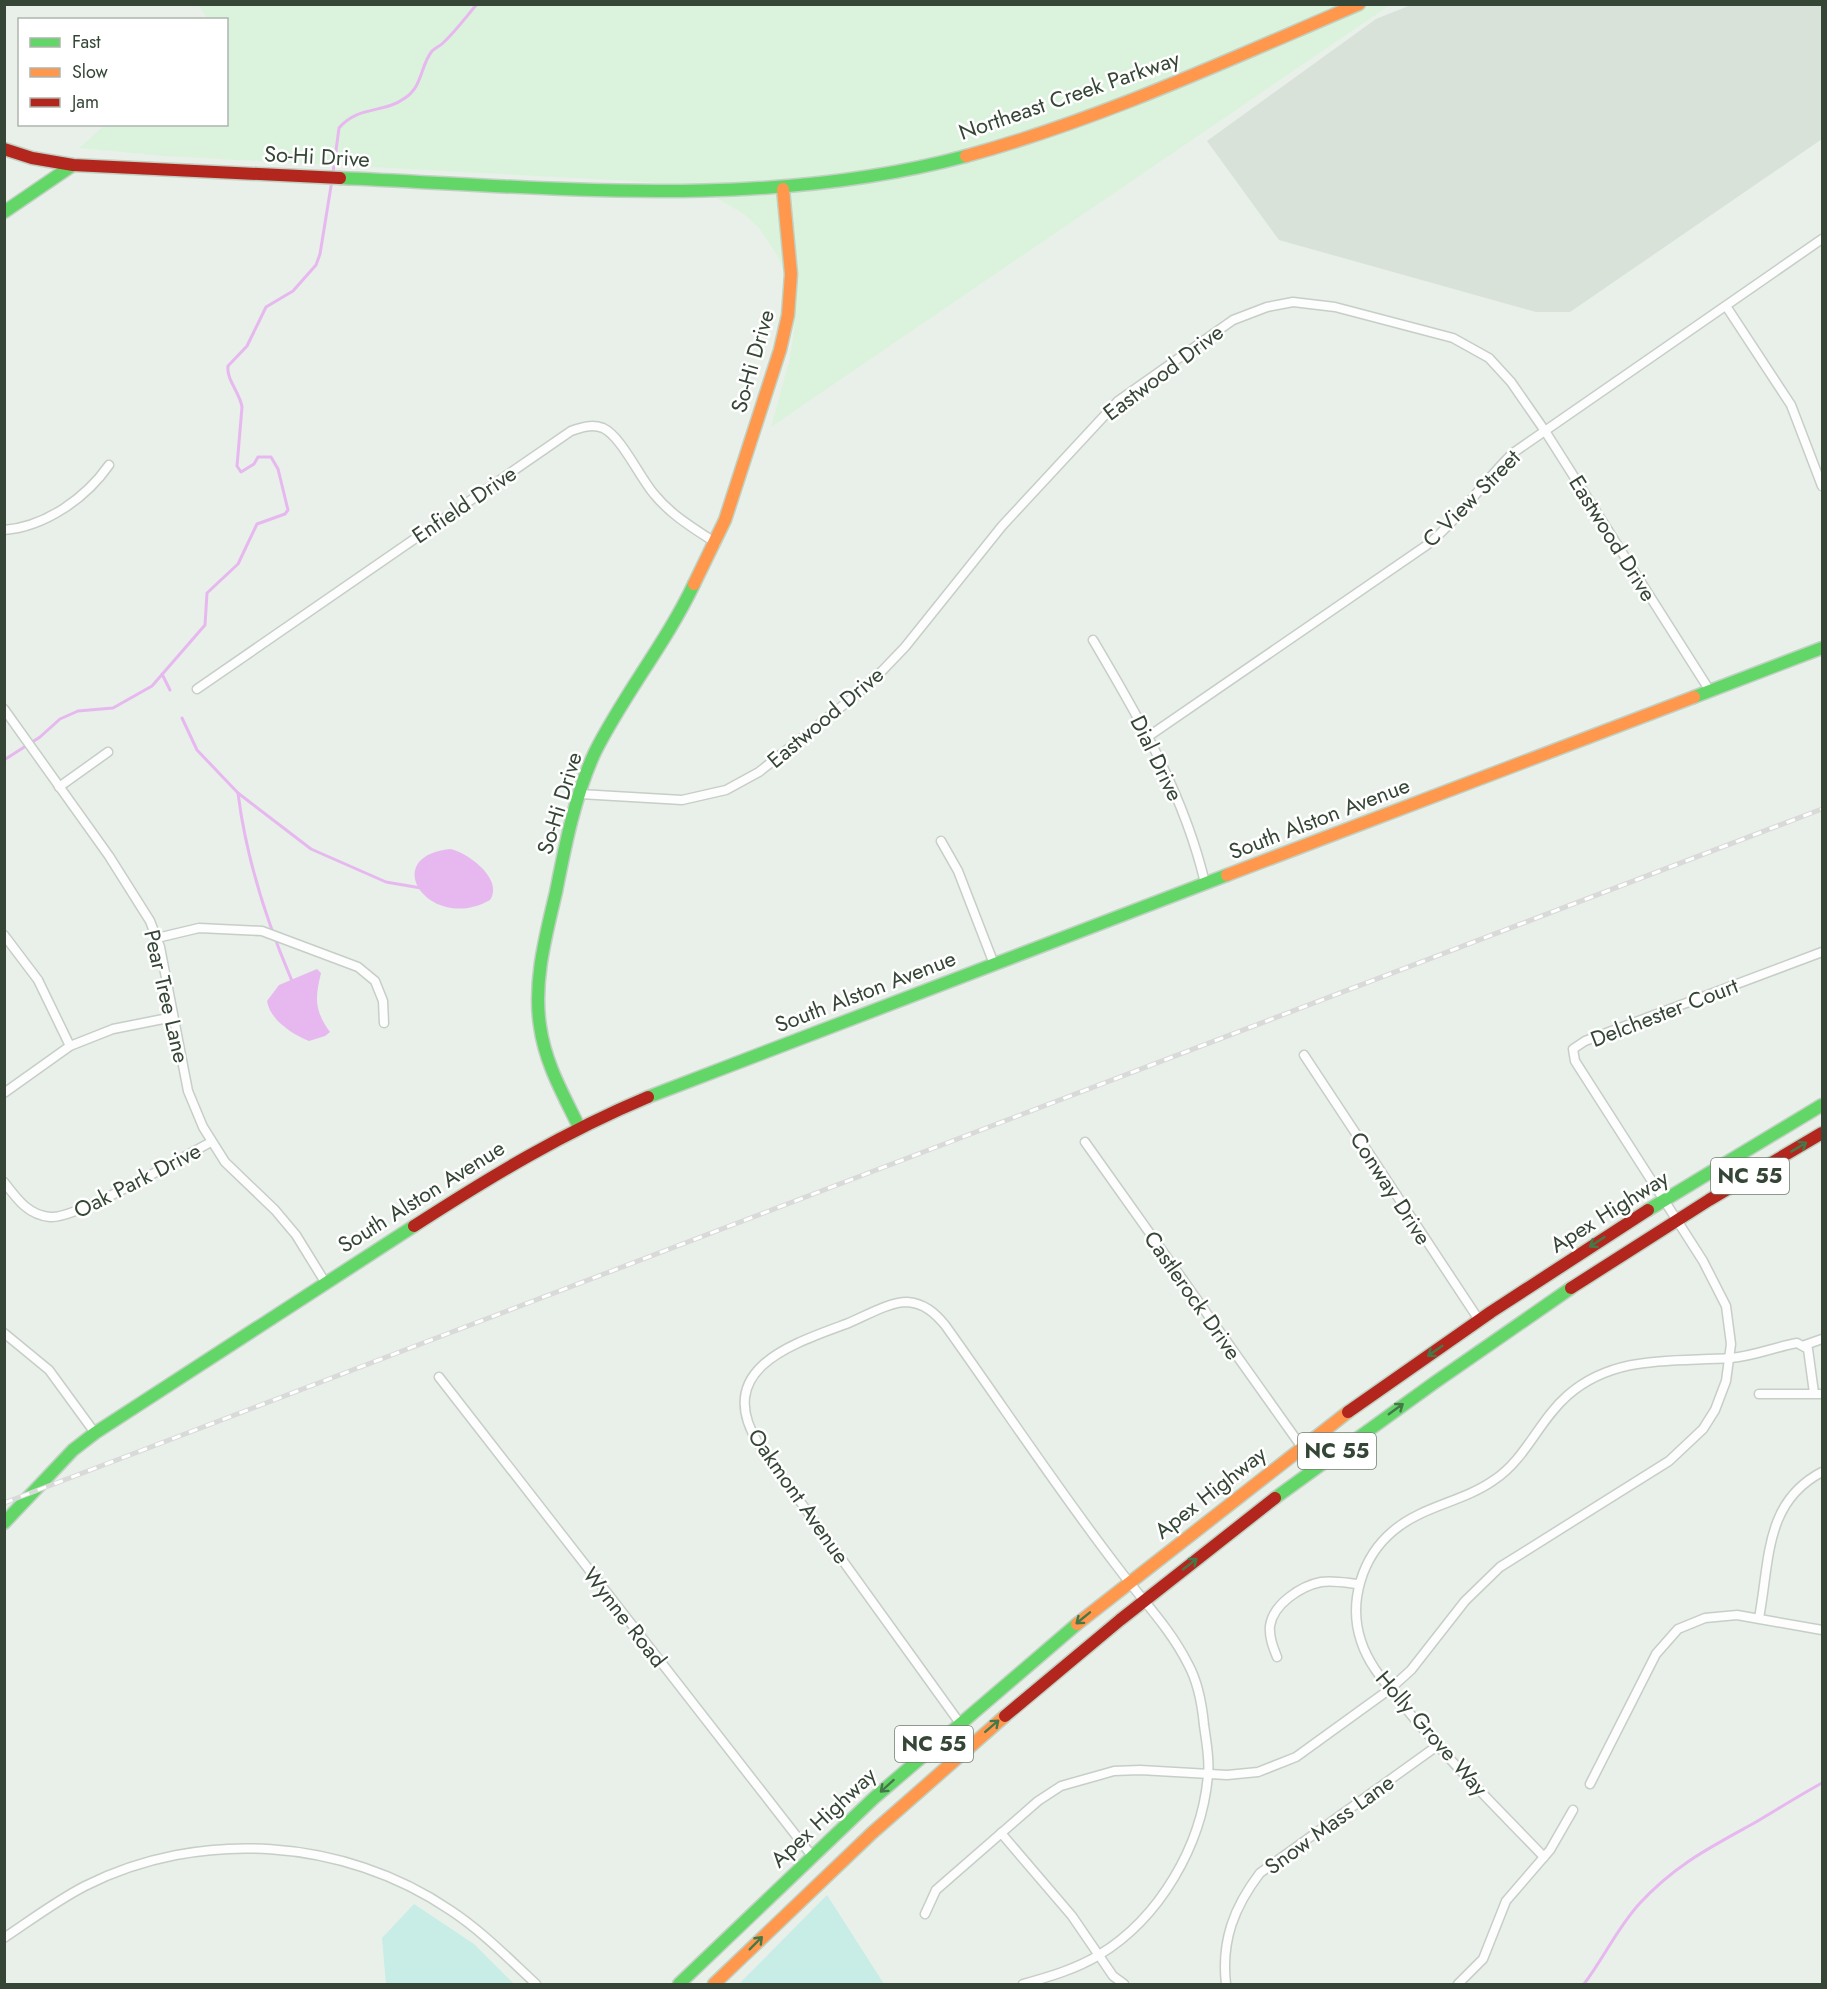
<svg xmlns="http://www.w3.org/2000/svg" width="1827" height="1989" font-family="Jost,sans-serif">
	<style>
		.commercial { fill: #dbf3dc }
		.industrial { fill: #d8e2d8 }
		.green { fill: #c8ece6 }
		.water { fill: #e7b8ef }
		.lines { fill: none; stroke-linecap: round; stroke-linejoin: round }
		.stream { stroke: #e7b8ef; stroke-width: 3 }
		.street-casing { stroke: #c6cec7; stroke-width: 11 }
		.fast-casing { stroke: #c0d1c3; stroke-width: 15 }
		.slow-casing { stroke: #c0d1c3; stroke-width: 15 }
		.jam-casing { stroke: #c0d1c3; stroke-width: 15 }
		.street { stroke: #fcfdfc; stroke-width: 8 }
		.fast { stroke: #63d668; stroke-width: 12 }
		.slow { stroke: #ff974d; stroke-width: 12 }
		.jam { stroke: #b3261e; stroke-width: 12 }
		.rail-casing { stroke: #d8d9d8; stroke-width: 5 }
		.rail { stroke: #fff; stroke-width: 3; stroke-dasharray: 9; stroke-linecap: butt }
		.oneway { stroke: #457848 }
		.labels { text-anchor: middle; stroke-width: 5; stroke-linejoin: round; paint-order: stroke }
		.shield { fill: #fff; stroke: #727e72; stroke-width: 1.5 }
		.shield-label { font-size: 21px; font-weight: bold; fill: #354636 }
		.street-label { font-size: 22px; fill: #354636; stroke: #fff }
	</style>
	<rect width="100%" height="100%" fill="#e8f0e9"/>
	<!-- commercial -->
	<path class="commercial" d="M198,5H1390L771,427L790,358L794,330V307L788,280L777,255L759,228L744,214L705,191L650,182L165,156L79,148L105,125L226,124V20L208,19Z"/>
	<!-- industrial -->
	<path class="industrial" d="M1411,5H1822V139L1570,312H1536L1279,240L1207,141L1376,19Z"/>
	<!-- green -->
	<g class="green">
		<path d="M827,1895L884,1984H739Z"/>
		<path d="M414,1904L474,1944L514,1984H386L382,1938Z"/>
	</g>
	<!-- water -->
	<g class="water">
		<path d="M450,849C467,852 504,879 490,900C430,934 377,857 450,849Z"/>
		<path d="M317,969L321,973C315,998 314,1010 330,1032L325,1036L309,1041C292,1034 270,1020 267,1001L279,985Z"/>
	</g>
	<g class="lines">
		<!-- stream -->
		<g class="stream">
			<path d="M333,173L339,128C359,105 383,114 405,98C423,86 420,66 432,51C435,48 440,46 443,43C455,32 466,17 477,4"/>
			<path d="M162,674L170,690"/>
			<path d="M182,718L197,750L238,793L311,849L386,882L421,888"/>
			<path d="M4,760L40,737L60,719L78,711L113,708L152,686L205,625L207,593L238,564L257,524L285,514L288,510L278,469L271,457H258L254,464L241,472L237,466L242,407C240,393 226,379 228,366L247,346L266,307L293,291L316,265L320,254L332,180"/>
			<path d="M238,793C246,858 266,920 292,981"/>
			<path d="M1584,1984C1604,1958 1617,1928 1640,1903C1676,1864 1711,1847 1756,1822C1778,1809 1800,1795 1822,1783"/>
		</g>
		<!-- street casing -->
		<g class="street-casing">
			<g id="street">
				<path d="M1726,306L1791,405L1822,486"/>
				<path d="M4,530C45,527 86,498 109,465"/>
				<path d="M1093,640C1139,718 1184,794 1205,883"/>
				<path d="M197,689L571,431C582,427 592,424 603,428C621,436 640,478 654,494C671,515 693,528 716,543"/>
				<path d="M4,709L109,856L150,921L160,947L188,1091L203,1127L225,1162L275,1210L296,1235L325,1282"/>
				<path d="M1149,736L1427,545C1460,518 1482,483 1513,453L1822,239"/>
				<path d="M59,787L108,752"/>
				<path d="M580,794L682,800L726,790L759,772L856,695L882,671L905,647L1002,526L1118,401L1233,320L1267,307L1293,302L1335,307L1453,338L1489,358L1511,382L1545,431L1710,691"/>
				<path d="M941,841L958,871L994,964"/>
				<path d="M4,935L38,980L70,1046"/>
				<path d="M157,938L199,928L262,931L358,967L375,981L383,1001L384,1023"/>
				<path d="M1304,1055L1479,1320"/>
				<path d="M4,1093L70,1046L113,1029L173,1017"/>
				<path d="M1085,1142L1301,1446"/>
				<path d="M4,1182C17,1199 28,1215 50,1217C75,1220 183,1157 211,1142"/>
				<path d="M4,1333L49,1370L95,1433"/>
				<path d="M1805,1345L1822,1339"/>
				<path d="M439,1377L812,1856"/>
				<path d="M1759,1394H1822"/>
				<path d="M1759,1618C1770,1561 1764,1502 1822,1472"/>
				<path d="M1277,1657C1273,1647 1269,1637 1270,1626C1273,1604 1301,1586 1321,1582C1333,1580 1347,1583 1358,1584"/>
				<path d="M959,1722L758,1443C713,1369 792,1344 846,1324C864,1317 888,1302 907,1302C924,1303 935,1313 945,1325C1003,1406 1058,1490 1119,1569C1142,1600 1170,1628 1188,1664C1198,1682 1202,1704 1204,1725C1206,1741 1210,1759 1208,1775C1202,1845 1160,1918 1099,1955C1076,1969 1049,1977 1023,1984"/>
				<path d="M1590,1784L1656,1654L1678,1629L1705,1618L1737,1615L1822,1630"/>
				<path d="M1001,1833L1072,1916L1113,1976L1124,1984"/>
				<path d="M1544,1857C1496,1807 1447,1759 1403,1705C1387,1685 1369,1666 1361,1641C1348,1602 1362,1557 1393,1531C1422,1506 1463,1502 1494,1480C1526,1459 1539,1420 1568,1395C1615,1354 1674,1362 1731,1358C1754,1356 1775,1347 1797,1343L1808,1349L1814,1393"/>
				<path d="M925,1914L936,1890L1038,1801L1061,1786L1114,1771L1140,1770L1227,1775L1258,1772L1296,1757L1390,1689L1411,1670L1465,1601L1500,1567L1669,1461L1703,1429L1715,1410L1726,1381L1731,1344L1726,1306L1703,1261L1575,1061L1573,1049L1585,1041L1822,952"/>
				<path d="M4,1938C31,1920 56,1901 85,1886C200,1828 344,1838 450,1910C482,1931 509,1959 536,1984"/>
				<path d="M1226,1984C1221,1941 1234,1907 1260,1873L1437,1746"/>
				<path d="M1458,1984L1483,1959L1506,1901L1550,1850L1573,1810"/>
			</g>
		</g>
		<!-- fast casing -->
		<g class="fast-casing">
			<g id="fast">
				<path d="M340,178C548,187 762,211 966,156"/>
				<path d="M4,212L73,165"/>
				<path d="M1694,697L1822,648"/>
				<path d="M648,1097L1227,875"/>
				<path d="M579,1127C563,1094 545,1063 540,1026C533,981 546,935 556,892C565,846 575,795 595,752C624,694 666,643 694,584"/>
				<path d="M1648,1210L1822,1105"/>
				<path d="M1275,1498L1434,1383L1571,1288"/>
				<path d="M4,1523L73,1450L95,1433L414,1226"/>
				<path d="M679,1984L874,1798L1077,1624"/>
			</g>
		</g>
		<!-- slow casing -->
		<g class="slow-casing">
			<g id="slow">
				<path d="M966,156C1102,119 1230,59 1359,4"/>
				<path d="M694,584L725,520L780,350L788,315L791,274L783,189"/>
				<path d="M1227,875L1694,697"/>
				<path d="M1077,1624L1348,1412"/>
				<path d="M714,1984L872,1833L1005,1716"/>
			</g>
		</g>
		<!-- jam casing -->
		<g class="jam-casing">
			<g id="jam">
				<path d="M4,149L32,158L73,165L340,178"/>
				<path d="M414,1226C490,1177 564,1132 648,1097"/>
				<path d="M1571,1288L1709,1200L1822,1133"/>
				<path d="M1348,1412L1491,1312L1648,1210"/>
				<path d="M1005,1716L1120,1620L1275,1498"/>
			</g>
		</g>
		<!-- street -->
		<use href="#street" class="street"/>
		<!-- fast -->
		<use href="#fast" class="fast"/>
		<!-- slow -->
		<use href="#slow" class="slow"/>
		<!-- jam -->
		<use href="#jam" class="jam"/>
		<!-- rail casing -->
		<g class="rail-casing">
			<path id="rail" d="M4,1503L1822,809"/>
		</g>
		<!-- rail -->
		<use href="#rail" class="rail"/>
	</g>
	<!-- one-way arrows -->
	<defs><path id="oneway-shaft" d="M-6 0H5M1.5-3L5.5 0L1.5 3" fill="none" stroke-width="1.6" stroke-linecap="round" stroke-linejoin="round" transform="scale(1.5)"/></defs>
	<g class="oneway">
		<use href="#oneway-shaft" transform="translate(1799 1147) rotate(-31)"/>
		<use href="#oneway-shaft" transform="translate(1597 1242) rotate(147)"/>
		<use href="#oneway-shaft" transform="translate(1435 1351) rotate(145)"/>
		<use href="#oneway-shaft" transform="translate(1396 1409) rotate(-36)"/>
		<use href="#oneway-shaft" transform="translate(1190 1564) rotate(-38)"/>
		<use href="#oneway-shaft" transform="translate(1083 1618) rotate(141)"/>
		<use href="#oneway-shaft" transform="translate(992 1726) rotate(-41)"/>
		<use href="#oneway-shaft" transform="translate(887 1786) rotate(138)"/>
		<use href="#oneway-shaft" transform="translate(756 1943) rotate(-45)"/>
	</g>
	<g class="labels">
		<!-- shield labels -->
		<g class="shield">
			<rect x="1711" y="1158" width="78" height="36" rx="4.5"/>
			<rect x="1298" y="1433" width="78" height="36" rx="4.5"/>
			<rect x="895" y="1726" width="78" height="36" rx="4.5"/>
		</g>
		<g class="shield-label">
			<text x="1750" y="1183">NC 55</text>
			<text x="1337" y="1458">NC 55</text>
			<text x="934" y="1751">NC 55</text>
		</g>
		<!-- street labels -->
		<g class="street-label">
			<text transform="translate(1069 95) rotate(-19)" y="8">Northeast Creek Parkway</text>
			<text transform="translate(317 156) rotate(3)" y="8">So-Hi Drive</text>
			<text transform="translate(752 361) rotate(-74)" y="8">So-Hi Drive</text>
			<text transform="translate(1163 372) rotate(-37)" y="8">Eastwood Drive</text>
			<text transform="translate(1471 498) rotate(-45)" y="8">C View Street</text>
			<text transform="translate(464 504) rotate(-34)" y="8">Enfield Drive</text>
			<text transform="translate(1613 538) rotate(58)" y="8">Eastwood Drive</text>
			<text transform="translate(825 717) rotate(-40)" y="8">Eastwood Drive</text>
			<text transform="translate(1157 758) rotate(64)" y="8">Dial Drive</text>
			<text transform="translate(559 803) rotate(-73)" y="8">So-Hi Drive</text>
			<text transform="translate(1319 818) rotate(-21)" y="8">South Alston Avenue</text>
			<text transform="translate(865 991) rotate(-21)" y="8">South Alston Avenue</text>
			<text transform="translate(167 996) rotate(77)" y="8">Pear Tree Lane</text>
			<text transform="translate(1664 1012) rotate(-21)" y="8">Delchester Court</text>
			<text transform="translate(137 1180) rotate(-27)" y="8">Oak Park Drive</text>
			<text transform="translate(1391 1188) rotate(57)" y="8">Conway Drive</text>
			<text transform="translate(421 1196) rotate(-32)" y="8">South Alston Avenue</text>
			<text transform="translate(1609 1211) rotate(-32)" y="8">Apex Highway</text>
			<text transform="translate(1193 1295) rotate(55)" y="8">Castlerock Drive</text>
			<text transform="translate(1210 1492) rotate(-38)" y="8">Apex Highway</text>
			<text transform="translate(799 1496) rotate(55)" y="8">Oakmont Avenue</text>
			<text transform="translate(625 1617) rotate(52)" y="8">Wynne Road</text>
			<text transform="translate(1432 1733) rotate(49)" y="8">Holly Grove Way</text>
			<text transform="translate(823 1817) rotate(-43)" y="8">Apex Highway</text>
			<text transform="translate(1329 1824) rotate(-36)" y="8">Snow Mass Lane</text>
		</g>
	</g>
	<!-- border -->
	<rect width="1827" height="1989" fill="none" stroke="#354636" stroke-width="12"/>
	<!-- legend -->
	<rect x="18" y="18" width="210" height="108" fill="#ffffff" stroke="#aeb5af" stroke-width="1.5"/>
	<rect x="30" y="38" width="30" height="9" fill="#63d668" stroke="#aeb5af" stroke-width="1.5"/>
	<text x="72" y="48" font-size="18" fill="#354636">Fast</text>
	<rect x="30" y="68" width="30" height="9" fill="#ff974d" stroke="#aeb5af" stroke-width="1.5"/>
	<text x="72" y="78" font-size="18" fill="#354636">Slow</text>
	<rect x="30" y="98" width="30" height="9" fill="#b3261e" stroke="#aeb5af" stroke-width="1.5"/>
	<text x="72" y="108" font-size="18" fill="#354636">Jam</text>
</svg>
